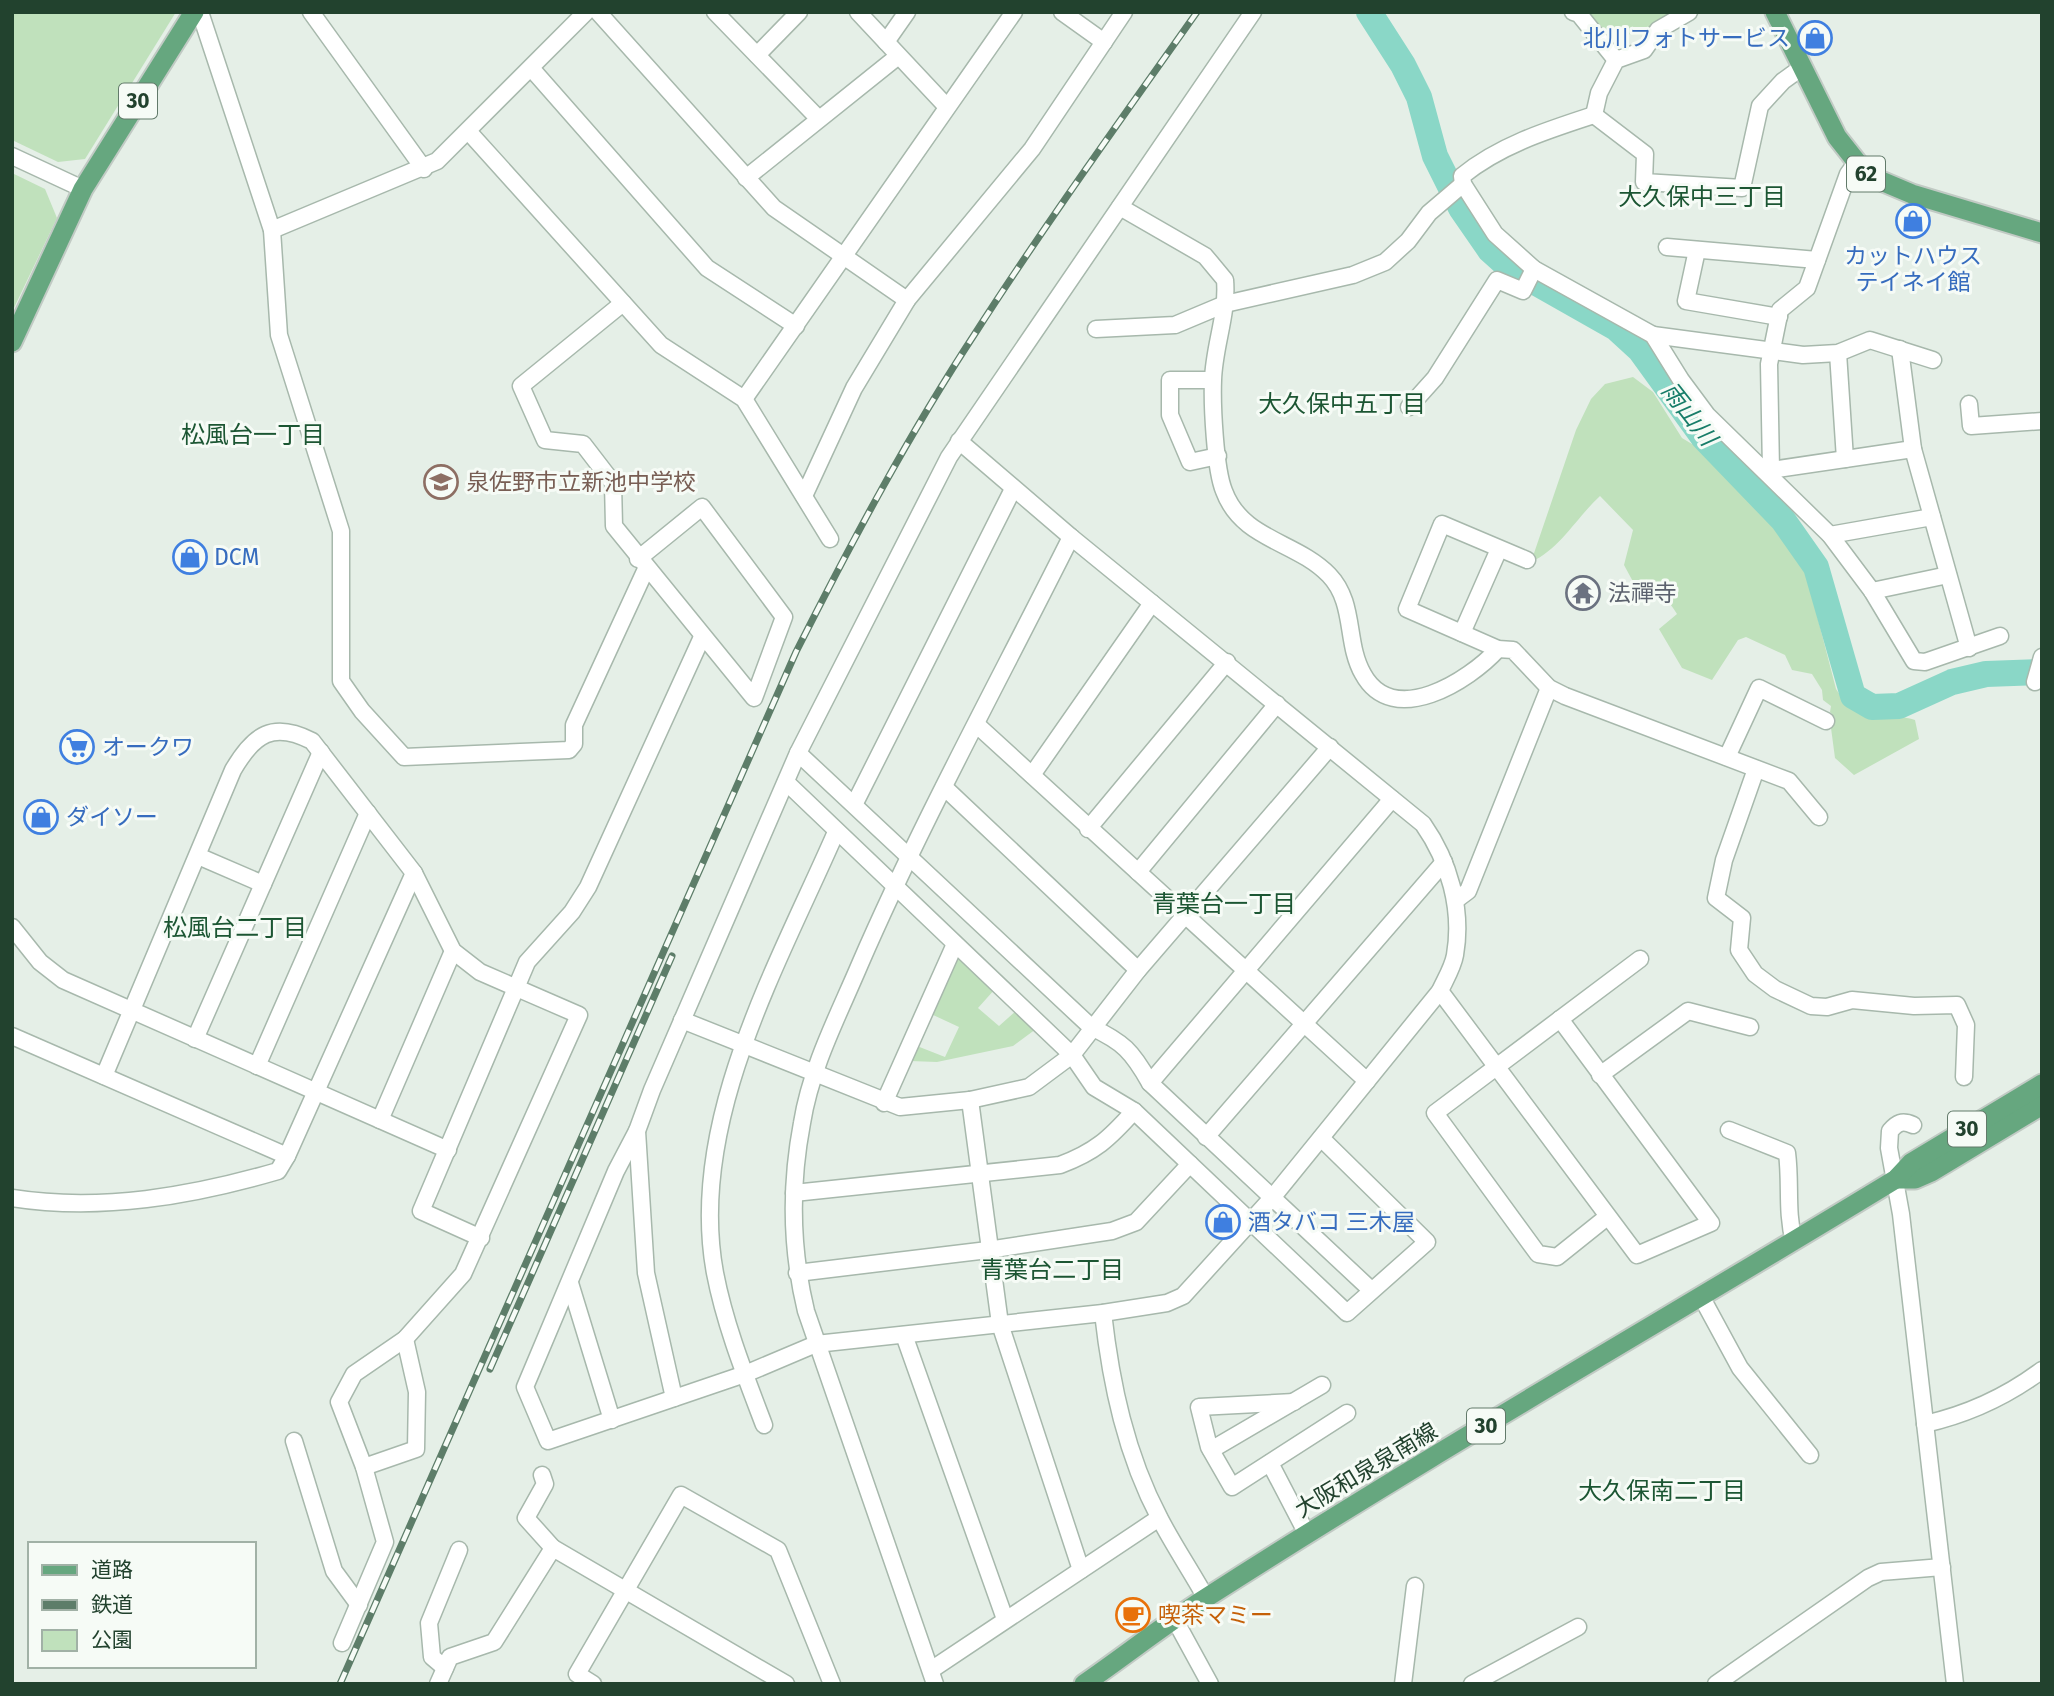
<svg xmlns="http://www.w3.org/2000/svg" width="2054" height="1696" font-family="'Fira Sans','Noto Sans JP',sans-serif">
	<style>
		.green { fill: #c0e1bc }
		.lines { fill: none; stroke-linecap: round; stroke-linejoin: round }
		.river { stroke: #8ad7c7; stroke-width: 26 }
		.minor-casing { stroke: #a7b8ac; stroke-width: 19 }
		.major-casing { stroke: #c1cac4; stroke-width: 23 }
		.minor { stroke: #fff; stroke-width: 16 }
		.major { stroke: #66a77f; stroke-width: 19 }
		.rail-casing { stroke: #5d7d69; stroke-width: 7 }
		.rail { stroke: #f6fbf6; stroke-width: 4.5; stroke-dasharray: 13; stroke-linecap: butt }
		.labels { text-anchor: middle; stroke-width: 6; stroke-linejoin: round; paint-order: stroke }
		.shield { fill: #f6fbf6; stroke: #627a6a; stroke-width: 2 }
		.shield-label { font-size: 21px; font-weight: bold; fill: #22422e }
		.shop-label { font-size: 23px; fill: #366cbe; stroke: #f6fbf6; text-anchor: start }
		.education-label { font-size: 23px; fill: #785e54; stroke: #f6fbf6; text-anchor: start }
		.worship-label { font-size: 23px; fill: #5b616d; stroke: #f6fbf6; text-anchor: start }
		.street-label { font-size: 23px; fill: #22422e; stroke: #f6fbf6 }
		.food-label { font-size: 23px; fill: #c56008; stroke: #f6fbf6; text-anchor: start }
		.neighbourhood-label { font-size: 24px; fill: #1c5633; stroke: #f6fbf6 }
		.water-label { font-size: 24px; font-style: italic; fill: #177d69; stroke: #f6fbf6 }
	</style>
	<rect width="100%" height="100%" fill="#e5efe7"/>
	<!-- green -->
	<g class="green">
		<path d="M12,12H176L85,159L58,162L12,140Z"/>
		<path d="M1579,12H1683L1649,35L1597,33Z"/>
		<path d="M12,173L45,189L57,218L12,312Z"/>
		<path d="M1633,377L1653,392L1682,438L1692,444L1698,441L1779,531L1805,569L1836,689C1863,731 1878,708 1915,720L1919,739L1854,775L1835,758L1831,728L1835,718L1830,712L1831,706L1823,700L1822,690L1812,674L1792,670L1785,655L1746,637L1738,640L1712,680L1682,668L1659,629L1677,614C1665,595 1660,589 1637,589L1624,565L1633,530L1600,496C1577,517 1560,549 1531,562L1576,430L1591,399L1605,384Z"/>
		<path d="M960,956L995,989L978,1008L999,1026L1017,1010L1036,1029L1013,1046L937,1062L910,1061L917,1046L945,1057L959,1027L931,1014L955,958Z"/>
	</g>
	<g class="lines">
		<!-- river -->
		<path class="river" d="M1369,12L1403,65L1419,97L1435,156L1461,208L1490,250L1510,268L1616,328L1640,350L1703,437L1783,520L1816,567L1853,696L1872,707L1899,706L1952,682L1986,674L2042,672"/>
		<!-- minor casing -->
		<g class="minor-casing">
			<g id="minor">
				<path d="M200,12L272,230L279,335L341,531V681L362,711L404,757L569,750L574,744V725L646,569"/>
				<path d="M311,12L424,169"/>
				<path d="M598,12L774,208L907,300"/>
				<path d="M715,12L818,118"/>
				<path d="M858,12L947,107"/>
				<path d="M1062,12L1104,42"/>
				<path d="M1573,12L1579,14L1616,60"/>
				<path d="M886,42L907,12"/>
				<path d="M757,55L799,12"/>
				<path d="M531,68L707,268L796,326"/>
				<path d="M1594,115C1548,130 1500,145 1462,176L1463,184L1495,234L1534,269L1653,335L1681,380L1707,415L1830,535L1872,591L1914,661L1925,662L2000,636"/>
				<path d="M1594,115L1645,154L1644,182L1742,188L1760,106L1783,81L1801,68"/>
				<path d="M1594,115L1599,93L1616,60L1644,50L1658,30L1689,12"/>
				<path d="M468,131L661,345L744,399L830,539"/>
				<path d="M12,156L83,189"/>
				<path d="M746,178L897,57"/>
				<path d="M1120,207L1205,256L1225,280C1228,314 1214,346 1213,380C1212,405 1215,469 1224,491C1242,540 1296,541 1329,575C1356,603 1345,643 1363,674C1393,729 1469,681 1498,649"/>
				<path d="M272,230L437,161L586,12"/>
				<path d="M1667,247L1817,260"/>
				<path d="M1697,250L1686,301L1779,317"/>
				<path d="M623,303L521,386L545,440L583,444L613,483L614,526L754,698L784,617L702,507L638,559"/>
				<path d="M1096,329L1175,325L1225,304L1353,275L1385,262L1408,241L1429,213L1463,184"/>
				<path d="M1653,335L1803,355L1838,353L1870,340L1933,360"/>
				<path d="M1900,349L1913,449L1969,648"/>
				<path d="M1838,353L1845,459"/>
				<path d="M1212,380H1170V415L1190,462L1218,456"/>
				<path d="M744,399L1014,12"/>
				<path d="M1969,404L1971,426L2042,421"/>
				<path d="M1409,407L1435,378L1497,280L1523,291L1534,269"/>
				<path d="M1771,470L1769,364L1780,310L1807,288L1848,174L1856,163"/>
				<path d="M1768,474L1771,470L1913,449"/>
				<path d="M804,496L854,388L907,300L1032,149L1124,12"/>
				<path d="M1830,535L1932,517"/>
				<path d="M1527,560L1442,524L1407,609L1498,649L1513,650L1549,688L1565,696L1789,781L1819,817"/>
				<path d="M1872,591L1948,575"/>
				<path d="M1462,633L1499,549"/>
				<path d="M2035,682L2042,657"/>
				<path d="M977,725L1367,1081"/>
				<path d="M798,753L1091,1027C1123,1042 1132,1051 1150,1083L1370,1289"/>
				<path d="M1727,757L1759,688L1826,721"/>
				<path d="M1756,769L1724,860L1716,898L1742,918L1739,950L1755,974L1775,989L1811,1006L1827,1007L1852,1000L1914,1006L1957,1005L1966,1025L1964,1077"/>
				<path d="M1032,775L1152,603"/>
				<path d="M786,782L1072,1055L1094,1087L1134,1111L1347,1313L1427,1242L1321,1138"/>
				<path d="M944,787L1138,970"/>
				<path d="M855,803L1013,489"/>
				<path d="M1088,829L1227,662"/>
				<path d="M198,856L263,884"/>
				<path d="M1138,872L1277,704"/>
				<path d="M1456,900L1468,891L1549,688"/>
				<path d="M12,927L40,962L63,980L448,1150"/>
				<path d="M1440,991L1637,1255L1711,1223L1560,1019"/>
				<path d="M682,1020L900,1107L970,1100L1029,1087L1072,1055L1138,970L1330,747"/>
				<path d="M12,1036L287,1156L414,873"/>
				<path d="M195,1039L321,752"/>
				<path d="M257,1066L368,813"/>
				<path d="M1600,1075L1688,1011L1750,1027"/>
				<path d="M104,1076L233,770C254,734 273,721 312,741L414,873L453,951L480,972L579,1015L463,1274L405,1339L354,1374L339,1402L364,1467L385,1542L342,1643"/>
				<path d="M1150,1083L1392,799"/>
				<path d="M970,1100L1000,1324L1081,1570"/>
				<path d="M884,1103L955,944"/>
				<path d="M380,1120L453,951"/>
				<path d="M1913,1125C1902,1120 1897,1123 1890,1131L1889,1148L1901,1214L1955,1684"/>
				<path d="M1729,1130L1787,1153C1791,1184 1786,1211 1794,1242"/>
				<path d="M637,1131L616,1171L525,1387L548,1441L745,1374L816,1344L1103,1313L1167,1303L1183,1296L1272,1198L1440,991C1445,980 1453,967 1455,955C1463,909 1449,861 1423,824L1071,537L959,441"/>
				<path d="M1206,1137L1444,862"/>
				<path d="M794,1193L1060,1165C1095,1152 1109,1139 1134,1111"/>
				<path d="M12,1198C101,1212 192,1196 278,1171L287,1156"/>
				<path d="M1607,1217L1557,1257L1538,1254L1435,1113L1640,959"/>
				<path d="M481,1238L421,1211L527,962L572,912L588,887L702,637"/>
				<path d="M797,1273L988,1250L1112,1231L1136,1222L1190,1164"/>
				<path d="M570,1283L612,1420"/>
				<path d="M1702,1298L1740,1368L1810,1455"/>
				<path d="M1103,1313C1111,1384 1126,1455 1160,1519C1174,1546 1191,1571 1206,1598"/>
				<path d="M904,1335L1005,1619"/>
				<path d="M674,1398L646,1273L637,1131L652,1090L798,753L949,457L1253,12"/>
				<path d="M1294,1402L1199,1407L1209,1447L1232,1487L1347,1413"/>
				<path d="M1925,1424C1969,1414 2006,1397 2042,1370"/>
				<path d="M764,1425C745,1375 725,1325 715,1273C687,1123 778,965 836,832"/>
				<path d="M294,1441L334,1571L359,1605"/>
				<path d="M1211,1450L1322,1385"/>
				<path d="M1270,1463L1307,1534"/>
				<path d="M364,1467L416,1449L417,1392L405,1339"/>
				<path d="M542,1475L545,1484L526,1518L553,1548"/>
				<path d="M1175,1620L1210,1684"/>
				<path d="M445,1668L432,1657L429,1623L459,1550"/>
				<path d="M931,1670L1159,1518"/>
				<path d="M438,1684L450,1657L494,1642L553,1548L786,1684"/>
				<path d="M593,1684L577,1674L681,1495L778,1550L832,1684"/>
				<path d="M935,1684L806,1311C791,1249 790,1186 802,1123C811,1067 838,1016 860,964C923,819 1000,679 1071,537"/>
				<path d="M1403,1684L1415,1586"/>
				<path d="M1472,1684L1578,1627"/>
				<path d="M1716,1684L1868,1578L1881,1572L1942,1567"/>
			</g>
		</g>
		<!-- major casing -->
		<g class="major-casing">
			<g id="major">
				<path d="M1775,12L1837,137L1867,175L1912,194L2042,233"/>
				<path d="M12,342L83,189L194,12"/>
				<path d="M1896,1179H1915L1931,1172L2042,1105"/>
				<path d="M1084,1684C1126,1655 1166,1623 1209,1596C1435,1451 1668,1318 1896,1179L1911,1163L2042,1084"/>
			</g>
		</g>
		<!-- minor -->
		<use href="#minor" class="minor"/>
		<!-- major -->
		<use href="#major" class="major"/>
		<!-- rail casing -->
		<g class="rail-casing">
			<g id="rail">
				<path d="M490,1369L672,956"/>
				<path d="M340,1684L796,652C851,543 909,434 976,332C1046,223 1122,118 1197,12"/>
			</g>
		</g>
		<!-- rail -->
		<use href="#rail" class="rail"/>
	</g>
	<!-- icons -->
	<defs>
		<g id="shop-ring" transform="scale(1.75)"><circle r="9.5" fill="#f6fbf6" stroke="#3f7fe0" stroke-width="1.5"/><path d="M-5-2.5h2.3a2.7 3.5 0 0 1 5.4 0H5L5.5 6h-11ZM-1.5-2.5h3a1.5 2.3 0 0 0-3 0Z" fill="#3f7fe0"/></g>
		<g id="school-ring" transform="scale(1.75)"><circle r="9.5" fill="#f6fbf6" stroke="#8d6e63" stroke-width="1.5"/><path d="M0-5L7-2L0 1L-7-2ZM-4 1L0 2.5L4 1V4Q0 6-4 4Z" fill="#8d6e63"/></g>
		<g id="temple-ring" transform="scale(1.75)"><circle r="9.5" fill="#f6fbf6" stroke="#6b7280" stroke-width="1.5"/><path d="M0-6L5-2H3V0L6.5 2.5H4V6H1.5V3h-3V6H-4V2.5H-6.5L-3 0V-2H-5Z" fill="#6b7280"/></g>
		<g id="supermarket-ring" transform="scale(1.75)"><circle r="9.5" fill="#f6fbf6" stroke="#3f7fe0" stroke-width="1.5"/><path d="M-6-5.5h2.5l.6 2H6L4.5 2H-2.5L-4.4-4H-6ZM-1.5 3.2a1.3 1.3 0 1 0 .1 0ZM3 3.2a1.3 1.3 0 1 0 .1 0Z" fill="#3f7fe0"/></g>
		<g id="cafe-ring" transform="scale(1.75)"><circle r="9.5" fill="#f6fbf6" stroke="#e8710a" stroke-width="1.5"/><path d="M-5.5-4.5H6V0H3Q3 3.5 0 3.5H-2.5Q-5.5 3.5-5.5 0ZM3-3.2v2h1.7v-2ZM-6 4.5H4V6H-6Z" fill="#e8710a"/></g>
	</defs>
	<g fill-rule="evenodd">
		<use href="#shop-ring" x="1815" y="38"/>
		<use href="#shop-ring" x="1913" y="221"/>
		<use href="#school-ring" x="441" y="482"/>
		<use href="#shop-ring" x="190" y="557"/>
		<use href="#temple-ring" x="1583" y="593"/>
		<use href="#supermarket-ring" x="77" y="747"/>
		<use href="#shop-ring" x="41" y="817"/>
		<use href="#shop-ring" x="1223" y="1222"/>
		<use href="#cafe-ring" x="1133" y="1615"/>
	</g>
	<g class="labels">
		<!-- shield labels -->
		<g class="shield">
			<rect x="119" y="83.5" width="38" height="35" rx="5"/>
			<rect x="1847" y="156.5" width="38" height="35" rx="5"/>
			<rect x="1948" y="1111.5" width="38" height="35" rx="5"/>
			<rect x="1467" y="1408.5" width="38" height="35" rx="5"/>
		</g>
		<g class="shield-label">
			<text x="138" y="108">30</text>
			<text x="1866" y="181">62</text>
			<text x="1967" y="1136">30</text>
			<text x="1486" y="1433">30</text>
		</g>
		<!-- shop labels -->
		<g class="shop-label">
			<text x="1790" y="46" text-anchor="end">北川フォトサービス</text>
			<text x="1913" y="264" text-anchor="middle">カットハウス<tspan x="1913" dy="26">テイネイ館</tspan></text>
			<text x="214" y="565">DCM</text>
			<text x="102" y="755">オークワ</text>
			<text x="66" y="825">ダイソー</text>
			<text x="1248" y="1230">酒タバコ 三木屋</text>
		</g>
		<!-- education labels -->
		<g class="education-label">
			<text x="466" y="490">泉佐野市立新池中学校</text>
		</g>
		<!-- worship labels -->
		<g class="worship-label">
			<text x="1608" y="601">法禪寺</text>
		</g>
		<!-- street labels -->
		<g class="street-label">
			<text transform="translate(1366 1470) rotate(-31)" y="8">大阪和泉泉南線</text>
		</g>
		<!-- food labels -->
		<g class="food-label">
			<text x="1158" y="1623">喫茶マミー</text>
		</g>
		<!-- neighbourhood labels -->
		<g class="neighbourhood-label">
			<text x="1702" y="205">大久保中三丁目</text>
			<text x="1342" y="412">大久保中五丁目</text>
			<text x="253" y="443">松風台一丁目</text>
			<text x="1224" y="912">青葉台一丁目</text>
			<text x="235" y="936">松風台二丁目</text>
			<text x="1052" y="1278">青葉台二丁目</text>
			<text x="1662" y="1499">大久保南二丁目</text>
		</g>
		<!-- water labels -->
		<g class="water-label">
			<text transform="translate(1689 414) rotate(52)" y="8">雨山川</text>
		</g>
	</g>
	<!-- border -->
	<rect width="2054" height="1696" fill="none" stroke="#22422e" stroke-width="28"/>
	<!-- legend -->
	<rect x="28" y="1542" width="228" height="126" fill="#f6fbf6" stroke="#a1b1a6" stroke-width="2"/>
	<rect x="42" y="1565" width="35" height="10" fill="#66a77f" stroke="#a1b1a6" stroke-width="2"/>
	<text x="91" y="1577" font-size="21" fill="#22422e">道路</text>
	<rect x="42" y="1600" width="35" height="10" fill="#5d7d69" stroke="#a1b1a6" stroke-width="2"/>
	<text x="91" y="1612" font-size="21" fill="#22422e">鉄道</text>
	<rect x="42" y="1630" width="35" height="21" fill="#c0e1bc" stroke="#a1b1a6" stroke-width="2"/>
	<text x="91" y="1647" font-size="21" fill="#22422e">公園</text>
</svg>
